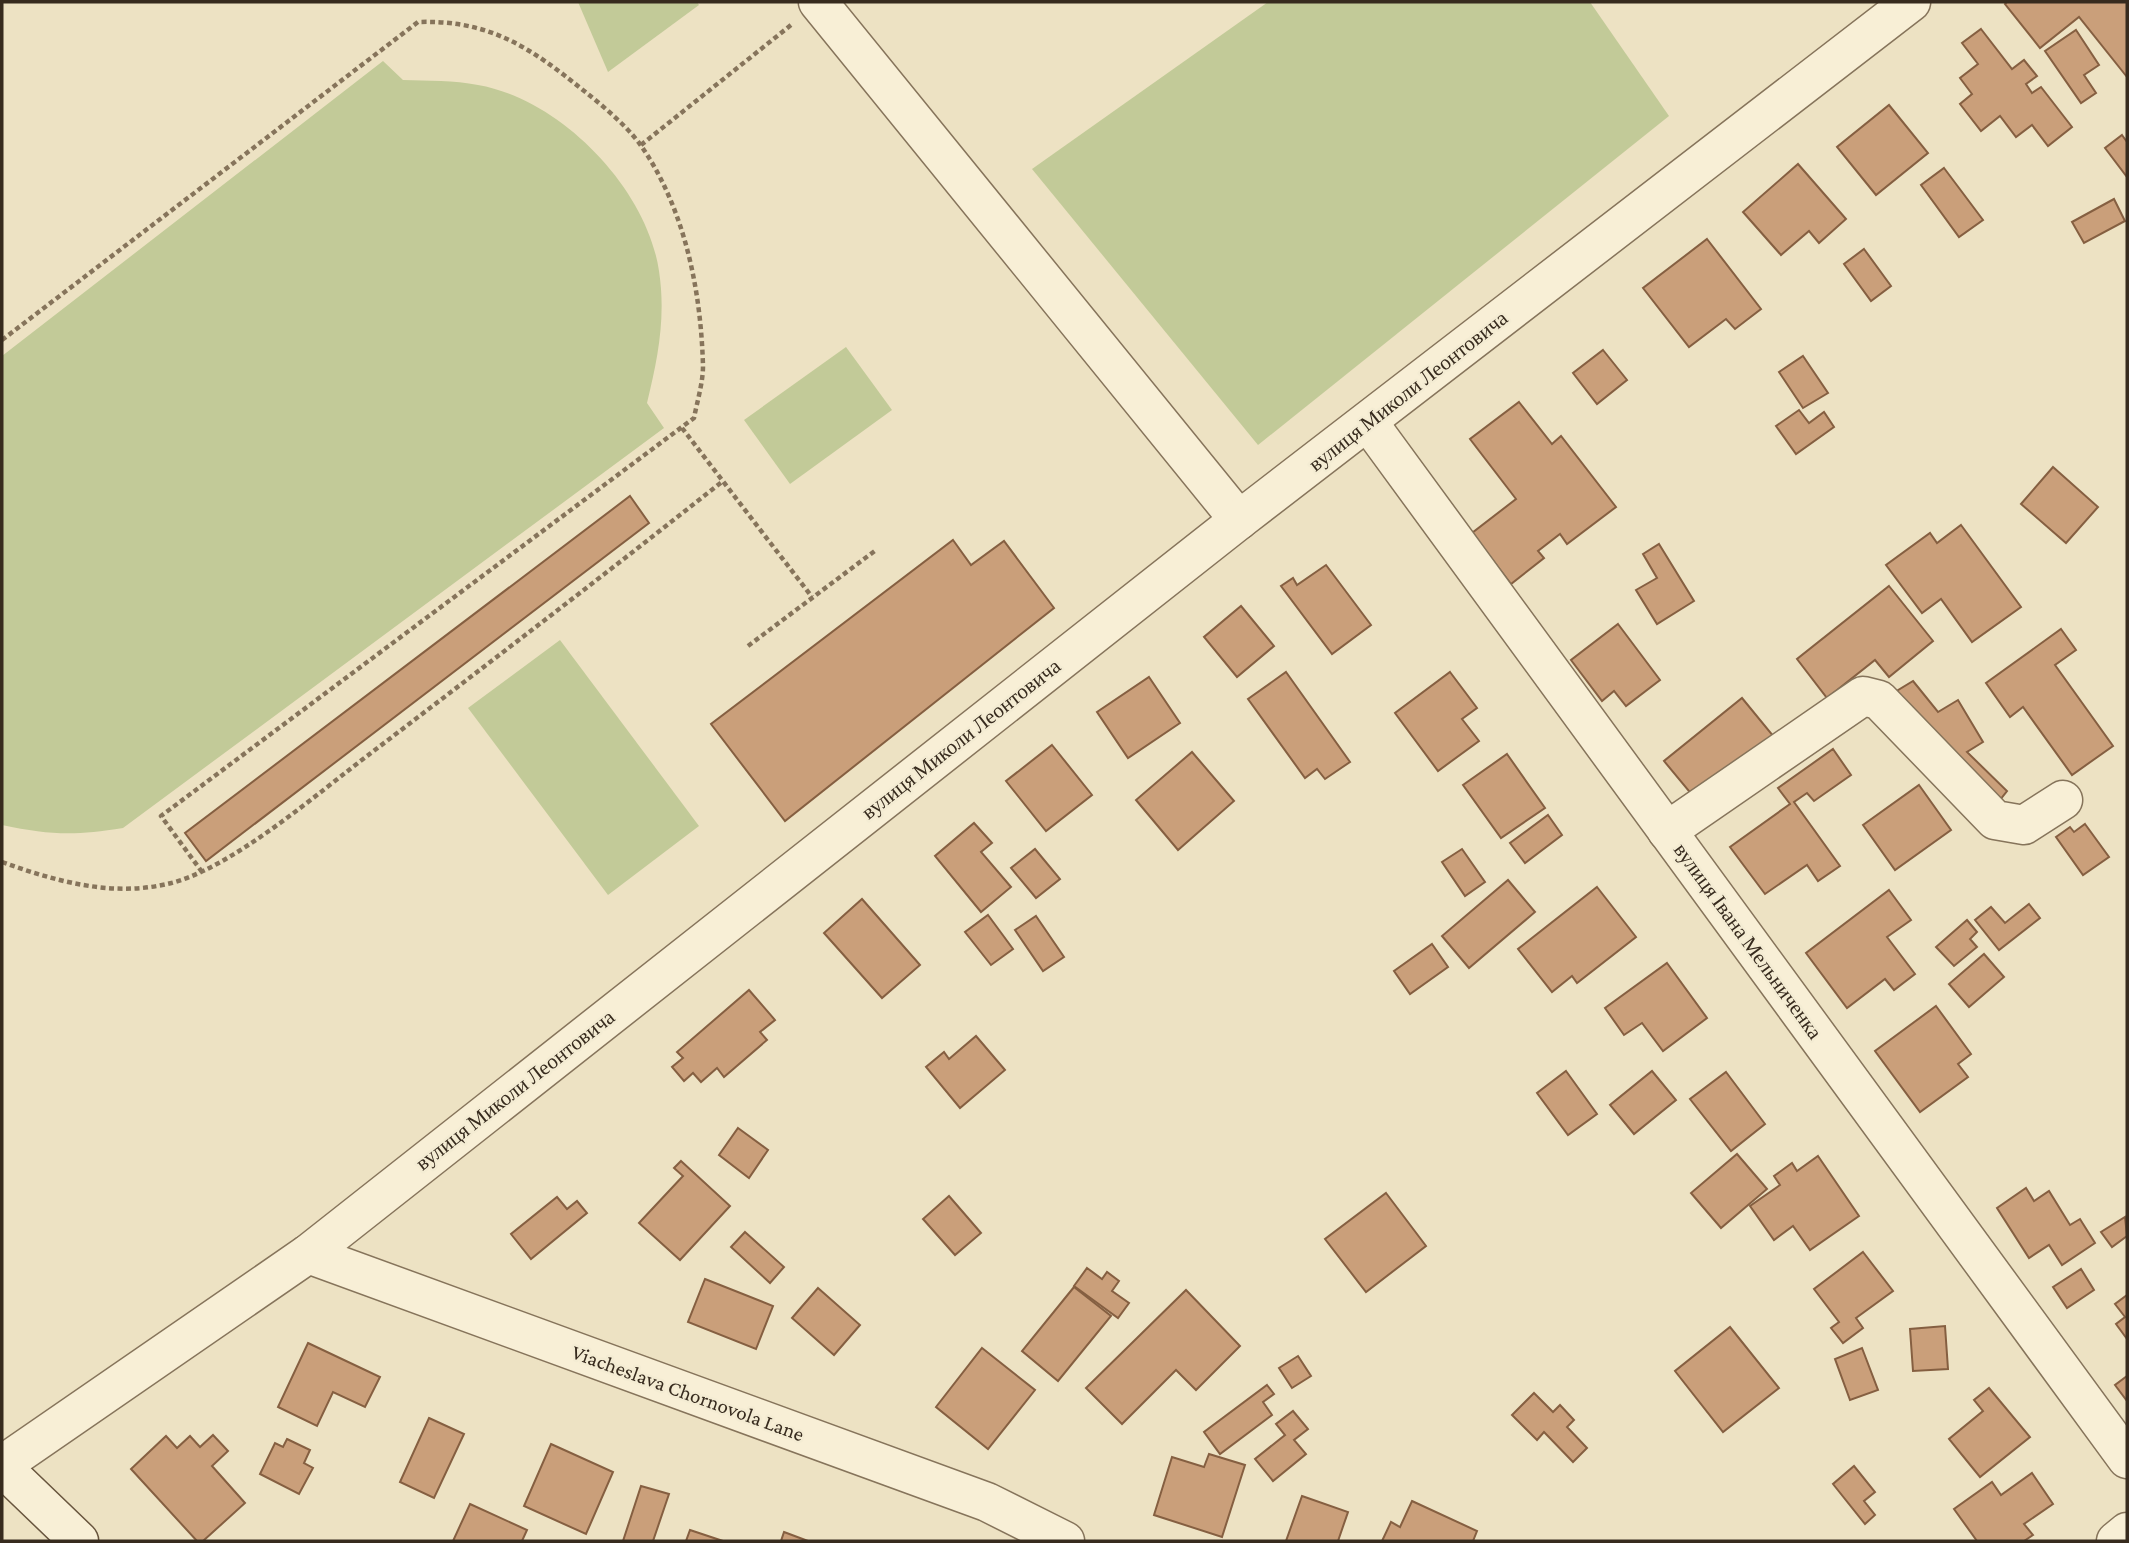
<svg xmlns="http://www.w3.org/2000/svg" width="2129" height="1543" font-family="'Crimson Pro',serif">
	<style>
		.green { fill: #c2ca98 }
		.building { fill: #ca9f7a; stroke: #855f41; stroke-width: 2 }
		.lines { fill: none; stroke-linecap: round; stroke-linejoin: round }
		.street-casing { stroke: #86745b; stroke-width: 41 }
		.secondary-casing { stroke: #68553e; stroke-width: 41 }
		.path { stroke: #86745b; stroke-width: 4.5; stroke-dasharray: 5 3.5; stroke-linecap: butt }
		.street { stroke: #f8efd6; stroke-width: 38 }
		.secondary { stroke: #f8efd6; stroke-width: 38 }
		.labels { text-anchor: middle; stroke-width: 5; stroke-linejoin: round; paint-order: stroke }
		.street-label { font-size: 21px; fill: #372b1e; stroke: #f4ecd3 }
	</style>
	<rect width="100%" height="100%" fill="#ede2c3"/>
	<!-- green -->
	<g class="green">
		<path d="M578,2H697L699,5L608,72Z"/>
		<path d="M1268,2H1590L1669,116L1258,445L1032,169Z"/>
		<path d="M383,61L403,80C428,81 454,80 478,85C560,99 647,188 659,271C666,317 658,358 647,403L664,428L123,828C74,836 50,835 2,825V356Z"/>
		<path d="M846,347L892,410L790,484L744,420Z"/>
		<path d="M560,640L699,826L608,895L468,708Z"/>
	</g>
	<!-- building -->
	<g class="building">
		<path d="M2007,2H2127V77L2079,17L2040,48L2005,4Z"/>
		<path d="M1981,29L2012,69L2024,60L2037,76L2026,84L2032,93L2041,87L2072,127L2048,146L2032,125L2016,137L2000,116L1981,131L1960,104L1972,94L1960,78L1978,64L1962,43Z"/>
		<path d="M2076,30L2099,65L2084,75L2096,93L2081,103L2045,51Z"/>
		<path d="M1889,105L1928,153L1876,195L1837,147Z"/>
		<path d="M2122,135L2127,142V177L2105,148Z"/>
		<path d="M1798,164L1846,219L1819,243L1809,231L1781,255L1743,212Z"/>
		<path d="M1944,168L1983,220L1959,237L1921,185Z"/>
		<path d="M2114,199L2125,221L2084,243L2072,222Z"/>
		<path d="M1707,239L1761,309L1735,329L1726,319L1689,347L1643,288Z"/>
		<path d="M1864,249L1891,286L1871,301L1844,264Z"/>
		<path d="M1603,350L1627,380L1597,404L1573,373Z"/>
		<path d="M1803,356L1828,393L1803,408L1779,372Z"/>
		<path d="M1519,402L1552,444L1561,436L1616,507L1567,544L1560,534L1538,551L1544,558L1511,584L1472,533L1516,499L1470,439Z"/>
		<path d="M1799,410L1809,423L1824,412L1834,427L1796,454L1776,426Z"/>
		<path d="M2053,467L2098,507L2066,543L2021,504Z"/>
		<path d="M630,496L649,523L206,861L185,833Z"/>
		<path d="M1961,525L2021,607L1972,642L1941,599L1922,613L1886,565L1930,533L1937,543Z"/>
		<path d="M953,540L971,565L1004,541L1054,608L785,821L711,724Z"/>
		<path d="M1659,544L1694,601L1657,624L1636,590L1657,578L1643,554Z"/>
		<path d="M1326,565L1371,625L1332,654L1281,586L1293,578L1297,585Z"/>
		<path d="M1889,586L1933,641L1889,677L1875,660L1827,698L1797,659Z"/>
		<path d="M1241,606L1274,646L1237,677L1204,637Z"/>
		<path d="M1618,624L1660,680L1626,706L1614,691L1602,701L1571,660Z"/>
		<path d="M2061,629L2076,650L2055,665L2113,746L2072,775L2023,707L2010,717L1986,683Z"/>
		<path d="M1286,672L1350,762L1325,779L1317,769L1305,778L1248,699Z"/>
		<path d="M1450,672L1477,708L1462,719L1479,741L1438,771L1395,713Z"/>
		<path d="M1149,677L1180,723L1128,758L1097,712Z"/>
		<path d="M1913,681L1938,712L1958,700L1983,742L1967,752L2007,791L1996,805L1895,692Z"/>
		<path d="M1742,698L1779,743L1693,796L1664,761Z"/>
		<path d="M1052,745L1092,795L1046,831L1006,781Z"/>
		<path d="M1833,749L1851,775L1814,801L1807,793L1794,802L1840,866L1818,881L1807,865L1765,894L1730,847L1790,804L1778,788Z"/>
		<path d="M1192,752L1234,801L1178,850L1136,800Z"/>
		<path d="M1507,754L1545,808L1501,838L1463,785Z"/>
		<path d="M1919,785L1951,830L1895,870L1863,825Z"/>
		<path d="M1548,815L1562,835L1525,863L1510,843Z"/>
		<path d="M974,823L992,843L981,852L1011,887L981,912L935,856Z"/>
		<path d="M2085,824L2109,857L2083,875L2056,837L2070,827L2074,832Z"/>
		<path d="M1035,849L1060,879L1036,898L1011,868Z"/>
		<path d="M1462,849L1485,882L1465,896L1442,862Z"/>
		<path d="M1508,880L1535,912L1469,968L1442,936Z"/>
		<path d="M1597,887L1636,937L1577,983L1572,976L1552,992L1518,949Z"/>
		<path d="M1889,890L1911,920L1887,937L1915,974L1894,990L1885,979L1847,1008L1806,953Z"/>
		<path d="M862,899L920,965L882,998L824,933Z"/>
		<path d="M2029,904L2040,918L1999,950L1975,920L1991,907L2005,923Z"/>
		<path d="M988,915L1013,949L991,965L965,932Z"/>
		<path d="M1036,916L1064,957L1043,971L1015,930Z"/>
		<path d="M1967,920L1977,932L1970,939L1977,947L1954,966L1936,947Z"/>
		<path d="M1432,944L1448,967L1410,994L1394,971Z"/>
		<path d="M1984,954L2004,977L1969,1007L1949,984Z"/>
		<path d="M1667,963L1707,1018L1663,1051L1642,1023L1624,1035L1605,1008Z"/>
		<path d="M749,990L775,1020L760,1032L767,1040L724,1077L717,1068L701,1082L693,1073L684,1081L672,1067L683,1058L677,1052Z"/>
		<path d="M1936,1006L1971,1054L1958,1064L1968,1077L1920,1112L1875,1051Z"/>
		<path d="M976,1036L1005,1070L960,1108L926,1067L944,1052L949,1059Z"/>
		<path d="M1566,1071L1597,1114L1568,1135L1537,1093Z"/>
		<path d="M1652,1071L1676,1100L1634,1134L1610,1105Z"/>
		<path d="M1726,1072L1765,1124L1731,1151L1690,1099Z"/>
		<path d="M738,1128L768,1150L749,1178L719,1155Z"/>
		<path d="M1737,1154L1767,1189L1721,1228L1691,1193Z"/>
		<path d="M1818,1156L1859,1216L1810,1250L1793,1226L1774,1240L1750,1206L1780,1185L1774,1176L1792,1163L1797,1171Z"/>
		<path d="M681,1161L730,1206L680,1260L639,1223L683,1176L674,1168Z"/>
		<path d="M2026,1188L2034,1201L2049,1191L2070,1225L2080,1219L2095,1243L2062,1265L2049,1245L2029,1258L1997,1208Z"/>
		<path d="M1386,1193L1426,1246L1366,1292L1325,1239Z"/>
		<path d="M949,1196L981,1233L955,1255L923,1219Z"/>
		<path d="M557,1197L567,1209L577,1201L587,1213L531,1259L511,1234Z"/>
		<path d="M2125,1217L2127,1236L2112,1247L2101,1232Z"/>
		<path d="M745,1232L784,1267L770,1283L731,1247Z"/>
		<path d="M1863,1252L1893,1291L1856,1318L1863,1328L1843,1343L1831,1328L1839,1322L1814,1289Z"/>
		<path d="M1087,1268L1102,1279L1107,1272L1119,1281L1112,1291L1129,1303L1118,1318L1074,1286Z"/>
		<path d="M2081,1269L2094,1290L2067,1308L2053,1287Z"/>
		<path d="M705,1279L773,1306L756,1349L688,1322Z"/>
		<path d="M1074,1287L1111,1316L1058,1381L1022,1351Z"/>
		<path d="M818,1288L860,1325L834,1355L792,1318Z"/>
		<path d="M1186,1290L1240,1346L1196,1390L1176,1370L1122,1424L1086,1388Z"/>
		<path d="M2127,1295V1339L2116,1324L2125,1317L2115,1304Z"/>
		<path d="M1945,1326L1948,1369L1913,1371L1910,1329Z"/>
		<path d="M1730,1327L1779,1388L1723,1432L1675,1371Z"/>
		<path d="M308,1343L380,1377L365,1407L333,1392L317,1426L278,1407Z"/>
		<path d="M982,1348L1035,1390L988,1449L936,1407Z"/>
		<path d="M1862,1348L1878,1390L1850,1400L1835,1359Z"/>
		<path d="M1298,1356L1311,1376L1292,1388L1279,1368Z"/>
		<path d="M2127,1376V1401L2115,1385Z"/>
		<path d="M1267,1385L1274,1394L1263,1402L1272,1415L1220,1454L1204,1432Z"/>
		<path d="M1989,1388L2030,1437L1980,1477L1949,1439L1983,1411L1974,1400Z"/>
		<path d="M1534,1393L1553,1412L1560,1405L1574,1420L1567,1427L1587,1448L1573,1462L1544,1432L1537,1440L1512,1415Z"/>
		<path d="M1293,1411L1308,1429L1294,1440L1306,1454L1273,1481L1255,1459L1285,1435L1276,1424Z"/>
		<path d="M429,1418L464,1434L434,1498L400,1482Z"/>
		<path d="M213,1435L228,1451L212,1466L245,1503L203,1541H197L131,1469L166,1436L177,1448L190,1436L200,1447Z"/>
		<path d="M287,1439L310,1450L304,1463L313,1468L299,1494L260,1474L275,1443L283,1447Z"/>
		<path d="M551,1444L613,1472L586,1534L524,1506Z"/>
		<path d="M1209,1454L1245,1465L1222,1537L1154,1515L1172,1457L1204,1467Z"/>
		<path d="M1854,1466L1875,1492L1864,1501L1875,1515L1865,1524L1833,1484Z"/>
		<path d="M2032,1473L2053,1504L2024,1524L2033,1535L2024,1541H1977L1954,1509L1992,1482L2001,1495Z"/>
		<path d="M641,1486L669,1494L653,1541H623Z"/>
		<path d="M1302,1496L1348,1512L1338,1541H1286Z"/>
		<path d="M1412,1501L1477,1531L1473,1541H1382L1391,1522L1400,1527Z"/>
		<path d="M470,1504L527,1530L522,1541H453Z"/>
		<path d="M690,1530L723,1541H686Z"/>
		<path d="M784,1532L808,1541H781Z"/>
	</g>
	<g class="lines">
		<!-- street casing -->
		<g class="street-casing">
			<g id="street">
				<path d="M818,2L1239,520"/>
				<path d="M1368,422L2127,1459"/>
				<path d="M1667,831L1863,696L1879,700L1995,820L2024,825L2063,800"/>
				<path d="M308,1254L987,1502L1065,1541"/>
				<path d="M2,1465L308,1254L1239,520L1911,2"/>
				<path d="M2116,1541L2127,1532"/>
			</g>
		</g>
		<!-- secondary casing -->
		<g class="secondary-casing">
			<path id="secondary" d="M2,1467L79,1541"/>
		</g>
		<!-- path -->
		<g class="path">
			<path d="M641,145L791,25"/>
			<path d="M2,340L418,22C478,20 517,39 564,75C588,94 625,122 642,147C685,210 701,291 703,366C703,383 697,402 694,418L161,816L202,872"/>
			<path d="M682,428L812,597"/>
			<path d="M748,646L876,550"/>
			<path d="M2,862C55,881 111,897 167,884C229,871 319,792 371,753C489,663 607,573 723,481"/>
		</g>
		<!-- street -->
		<use href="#street" class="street"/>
		<!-- secondary -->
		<use href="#secondary" class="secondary"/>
	</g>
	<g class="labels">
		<!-- street labels -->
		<g class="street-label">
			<text transform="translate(1408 391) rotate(-38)" y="7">вулиця Миколи Леонтовича</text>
			<text transform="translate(961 739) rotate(-38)" y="7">вулиця Миколи Леонтовича</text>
			<text transform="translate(1748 941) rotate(54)" y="7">вулиця Івана Мельниченка</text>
			<text transform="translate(515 1090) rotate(-38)" y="7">вулиця Миколи Леонтовича</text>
			<text transform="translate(688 1393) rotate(20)" y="7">Viacheslava Chornovola Lane</text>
		</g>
	</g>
	<!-- border -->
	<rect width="2129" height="1543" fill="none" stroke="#372b1e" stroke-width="7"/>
</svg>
